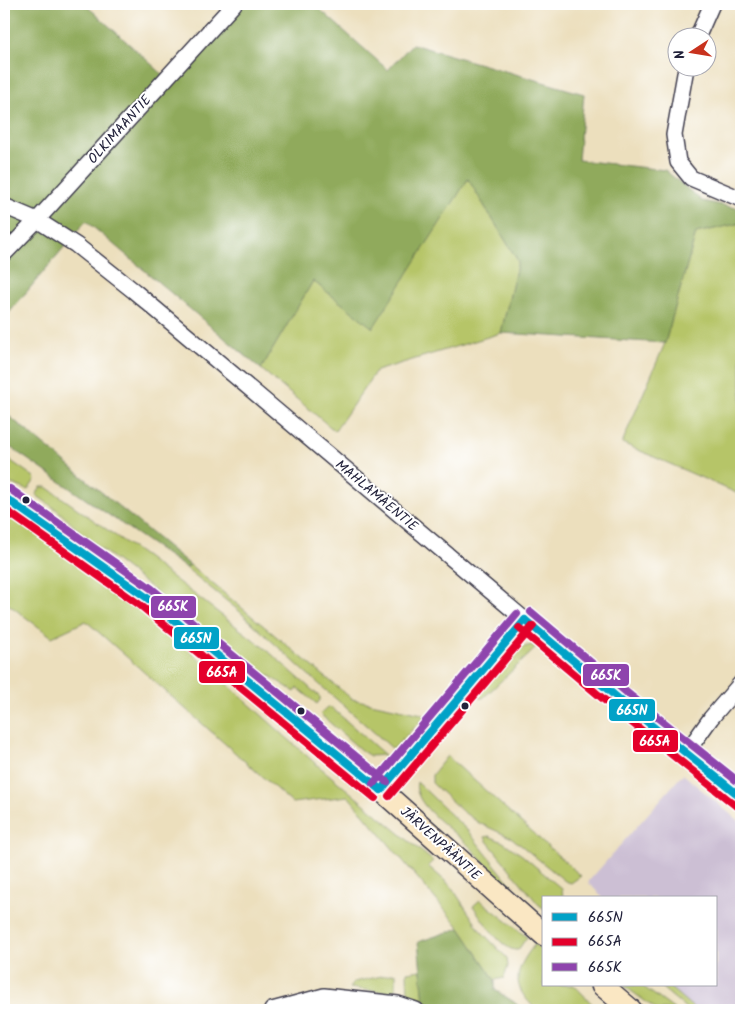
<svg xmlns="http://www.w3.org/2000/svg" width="745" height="1014" font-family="Kalam,sans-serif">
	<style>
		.industrial { fill: #ccbfd4 }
		.green { fill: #b6c568; stroke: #6c7452 }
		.forest { fill: #90aa5c; stroke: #59664c }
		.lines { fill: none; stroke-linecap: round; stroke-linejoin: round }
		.minor-casing { stroke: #403e4e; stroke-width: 18 }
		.secondary-casing { stroke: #403e4e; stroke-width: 24 }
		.minor { stroke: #fff; stroke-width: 15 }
		.secondary { stroke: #fae7c3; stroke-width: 21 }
		.bus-1-casing { stroke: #fff; stroke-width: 11 }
		.bus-2-casing { stroke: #fff; stroke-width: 11 }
		.bus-3-casing { stroke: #fff; stroke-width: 11 }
		.bus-1 { stroke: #02a2c7; stroke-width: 8 }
		.bus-2 { stroke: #e4002b; stroke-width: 8 }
		.bus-3 { stroke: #8e44ad; stroke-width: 8 }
		.bus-dot { fill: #22223b; stroke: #fff; stroke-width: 2 }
		.labels { text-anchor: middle; stroke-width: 4; stroke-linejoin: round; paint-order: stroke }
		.street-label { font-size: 14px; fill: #22223b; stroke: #fff }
		.line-badge { stroke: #fff; stroke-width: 2 }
		.badge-label { font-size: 14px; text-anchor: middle; font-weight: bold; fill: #fff }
	</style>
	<rect width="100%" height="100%" fill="#fff"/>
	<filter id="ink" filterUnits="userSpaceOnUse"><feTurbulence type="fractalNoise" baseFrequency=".02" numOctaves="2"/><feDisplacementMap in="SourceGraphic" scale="10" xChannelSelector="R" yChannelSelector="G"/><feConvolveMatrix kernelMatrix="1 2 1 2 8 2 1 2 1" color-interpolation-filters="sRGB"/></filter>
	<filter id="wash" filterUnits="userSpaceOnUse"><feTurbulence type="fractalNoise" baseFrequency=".0096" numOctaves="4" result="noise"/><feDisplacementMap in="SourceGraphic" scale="20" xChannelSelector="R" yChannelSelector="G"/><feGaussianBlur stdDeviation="1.12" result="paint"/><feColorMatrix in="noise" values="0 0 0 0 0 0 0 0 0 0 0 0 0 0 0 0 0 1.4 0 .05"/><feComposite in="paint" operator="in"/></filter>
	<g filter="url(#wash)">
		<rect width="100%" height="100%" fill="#ecdfbd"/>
		<!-- industrial -->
		<path class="industrial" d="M683,774L741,823V1010H696L667,985H716V898H603L588,882Z"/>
		<!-- green -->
		<g class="green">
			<path d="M468,179L518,261L501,333L376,371L335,431L261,369L313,281L373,327Z"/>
			<path d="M741,223V495L622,443L665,343L696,233Z"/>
			<path d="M4,456L34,477L35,480L28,490L4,481Z"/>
			<path d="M41,487H47L147,558L267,650L320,697V700L317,704L298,688L295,692L246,661L201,627L86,537L57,510L36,495Z"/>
			<path d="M4,511L72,557L160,624L315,763L433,861L428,866L451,886L480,930L507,958L508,966L504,978L495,980L460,928L348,796L292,803L86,621L52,637L4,601Z"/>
			<path d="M190,565L352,699L422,714L425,717L393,749L303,670L239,611L186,568Z"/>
			<path d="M532,645L536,648L483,698H479C482,683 494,664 506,655C513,649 523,647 532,645Z"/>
			<path d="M328,707L332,708L385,755L370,756L362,751L320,714Z"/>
			<path d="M447,756L581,876L571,883L565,881L512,838L479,823L462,811L432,783V775Z"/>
			<path d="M417,782L468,831L512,886L505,888C493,876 484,862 472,849C458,833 411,806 417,782Z"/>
			<path d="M489,836L503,842L522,855L562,889L563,898H544V909L538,904L487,841L485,837Z"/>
			<path d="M480,900L527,937L518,950C502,952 482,918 473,906Z"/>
			<path d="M535,944L544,953V985H574L598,1010H537C510,986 514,971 535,944Z"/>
			<path d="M421,970L424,1001L455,1010H440L408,998L407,972Z"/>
			<path d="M396,973V989L391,993L349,988L354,982Z"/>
			<path d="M623,985H641L675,1010H657Z"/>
			<path d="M661,985H667L696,1010H688L662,988Z"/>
		</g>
		<!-- forest -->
		<g class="forest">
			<path d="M4,4H90L88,7L169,80L244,4H314L388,70L412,44L584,94L578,160L665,170L702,201L741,209V223L696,233L665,343L501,333L518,261L468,179L373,328L313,281L261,369L86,221L4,319Z"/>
			<path d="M4,412L190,565L186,568L4,443Z"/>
			<path d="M460,928L495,980V990L514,1002L523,1010H455L424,1001L418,942Z"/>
		</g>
	</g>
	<g filter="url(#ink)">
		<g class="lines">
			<!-- minor casing -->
			<g class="minor-casing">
				<g id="minor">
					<path d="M697,38L712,4"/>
					<path d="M686,68L674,135L678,162L691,178L741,199"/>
					<path d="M4,206L37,220L76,245L134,291L626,705L741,797"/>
					<path d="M4,254L37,220L234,4"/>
					<path d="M686,753L711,718L741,683"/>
					<path d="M381,790L525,620"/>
					<path d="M272,1010L324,996L398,1004L416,1010"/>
				</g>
			</g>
			<!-- secondary casing -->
			<g class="secondary-casing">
				<g id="secondary">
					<path d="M4,497L146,597L381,790L544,935"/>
					<path d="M602,985L631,1010"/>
				</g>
			</g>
			<!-- minor -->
			<use href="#minor" class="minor"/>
			<!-- secondary -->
			<use href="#secondary" class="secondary"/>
			<!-- bus-1 casing -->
			<g class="bus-1-casing">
				<g id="bus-1">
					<path d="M4,497L146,597L381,790"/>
					<path d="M525,620L626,705L741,797"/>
					<path d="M381,790L525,620"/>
				</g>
			</g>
			<!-- bus-2 casing -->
			<g class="bus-2-casing">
				<g id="bus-2">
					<path d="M4,509L140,605L375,798"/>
					<path d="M519,628L620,713L735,805"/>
					<path d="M389,796L533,626"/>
				</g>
			</g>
			<!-- bus-3 casing -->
			<g class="bus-3-casing">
				<g id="bus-3">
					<path d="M10,489L152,589L387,782"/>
					<path d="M531,612L632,697L741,784"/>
					<path d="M373,784L517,614"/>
				</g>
			</g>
			<!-- bus-1 -->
			<use href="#bus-1" class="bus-1"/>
			<!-- bus-2 -->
			<use href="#bus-2" class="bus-2"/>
			<!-- bus-3 -->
			<use href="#bus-3" class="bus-3"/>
		</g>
	</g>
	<!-- markers -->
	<g class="bus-dot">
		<circle cx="26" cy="500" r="4.5"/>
		<circle cx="465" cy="706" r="4.5"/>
		<circle cx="301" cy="711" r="4.5"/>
	</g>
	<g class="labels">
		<!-- street labels -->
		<g class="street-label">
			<text transform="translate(119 129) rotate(-48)" y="5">OLKIMAANTIE</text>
			<text transform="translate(377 495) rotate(40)" y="5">MAHLAMÄENTIE</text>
			<text transform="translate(441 843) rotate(42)" y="5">JÄRVENPÄÄNTIE</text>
		</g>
	</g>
	<g class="line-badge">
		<rect x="150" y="595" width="47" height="24" rx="5" fill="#8e44ad"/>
		<rect x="173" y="626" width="47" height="24" rx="5" fill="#02a2c7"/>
		<rect x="198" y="660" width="48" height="24" rx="5" fill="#e4002b"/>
		<rect x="582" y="663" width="48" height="24" rx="5" fill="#8e44ad"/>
		<rect x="608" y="698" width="48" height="24" rx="5" fill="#02a2c7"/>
		<rect x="632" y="729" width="47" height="24" rx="5" fill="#e4002b"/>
	</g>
	<g class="badge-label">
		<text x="173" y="611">665K</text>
		<text x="196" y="643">665N</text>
		<text x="222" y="677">665A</text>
		<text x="606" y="680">665K</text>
		<text x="632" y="715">665N</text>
		<text x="655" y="746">665A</text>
	</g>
	<!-- margin -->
	<rect width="745" height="1014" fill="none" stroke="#fff" stroke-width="20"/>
	<!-- legend -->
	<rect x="542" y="896" width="175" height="90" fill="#ffffff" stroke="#a7a7b1"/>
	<rect x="552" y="913" width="25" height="8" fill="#02a2c7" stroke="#a7a7b1"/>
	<text x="588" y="922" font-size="15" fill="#22223b">665N</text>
	<rect x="552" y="938" width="25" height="8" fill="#e4002b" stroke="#a7a7b1"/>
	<text x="588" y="946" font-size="15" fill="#22223b">665A</text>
	<rect x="552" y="963" width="25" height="8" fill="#8e44ad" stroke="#a7a7b1"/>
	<text x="588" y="972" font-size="15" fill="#22223b">665K</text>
	<!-- north arrow -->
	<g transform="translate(692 52) rotate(258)"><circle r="24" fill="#ffffff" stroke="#a7a7b1"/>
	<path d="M0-4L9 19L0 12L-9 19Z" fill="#c8321e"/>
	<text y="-8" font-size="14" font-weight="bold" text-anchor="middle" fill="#22223b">N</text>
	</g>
</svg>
